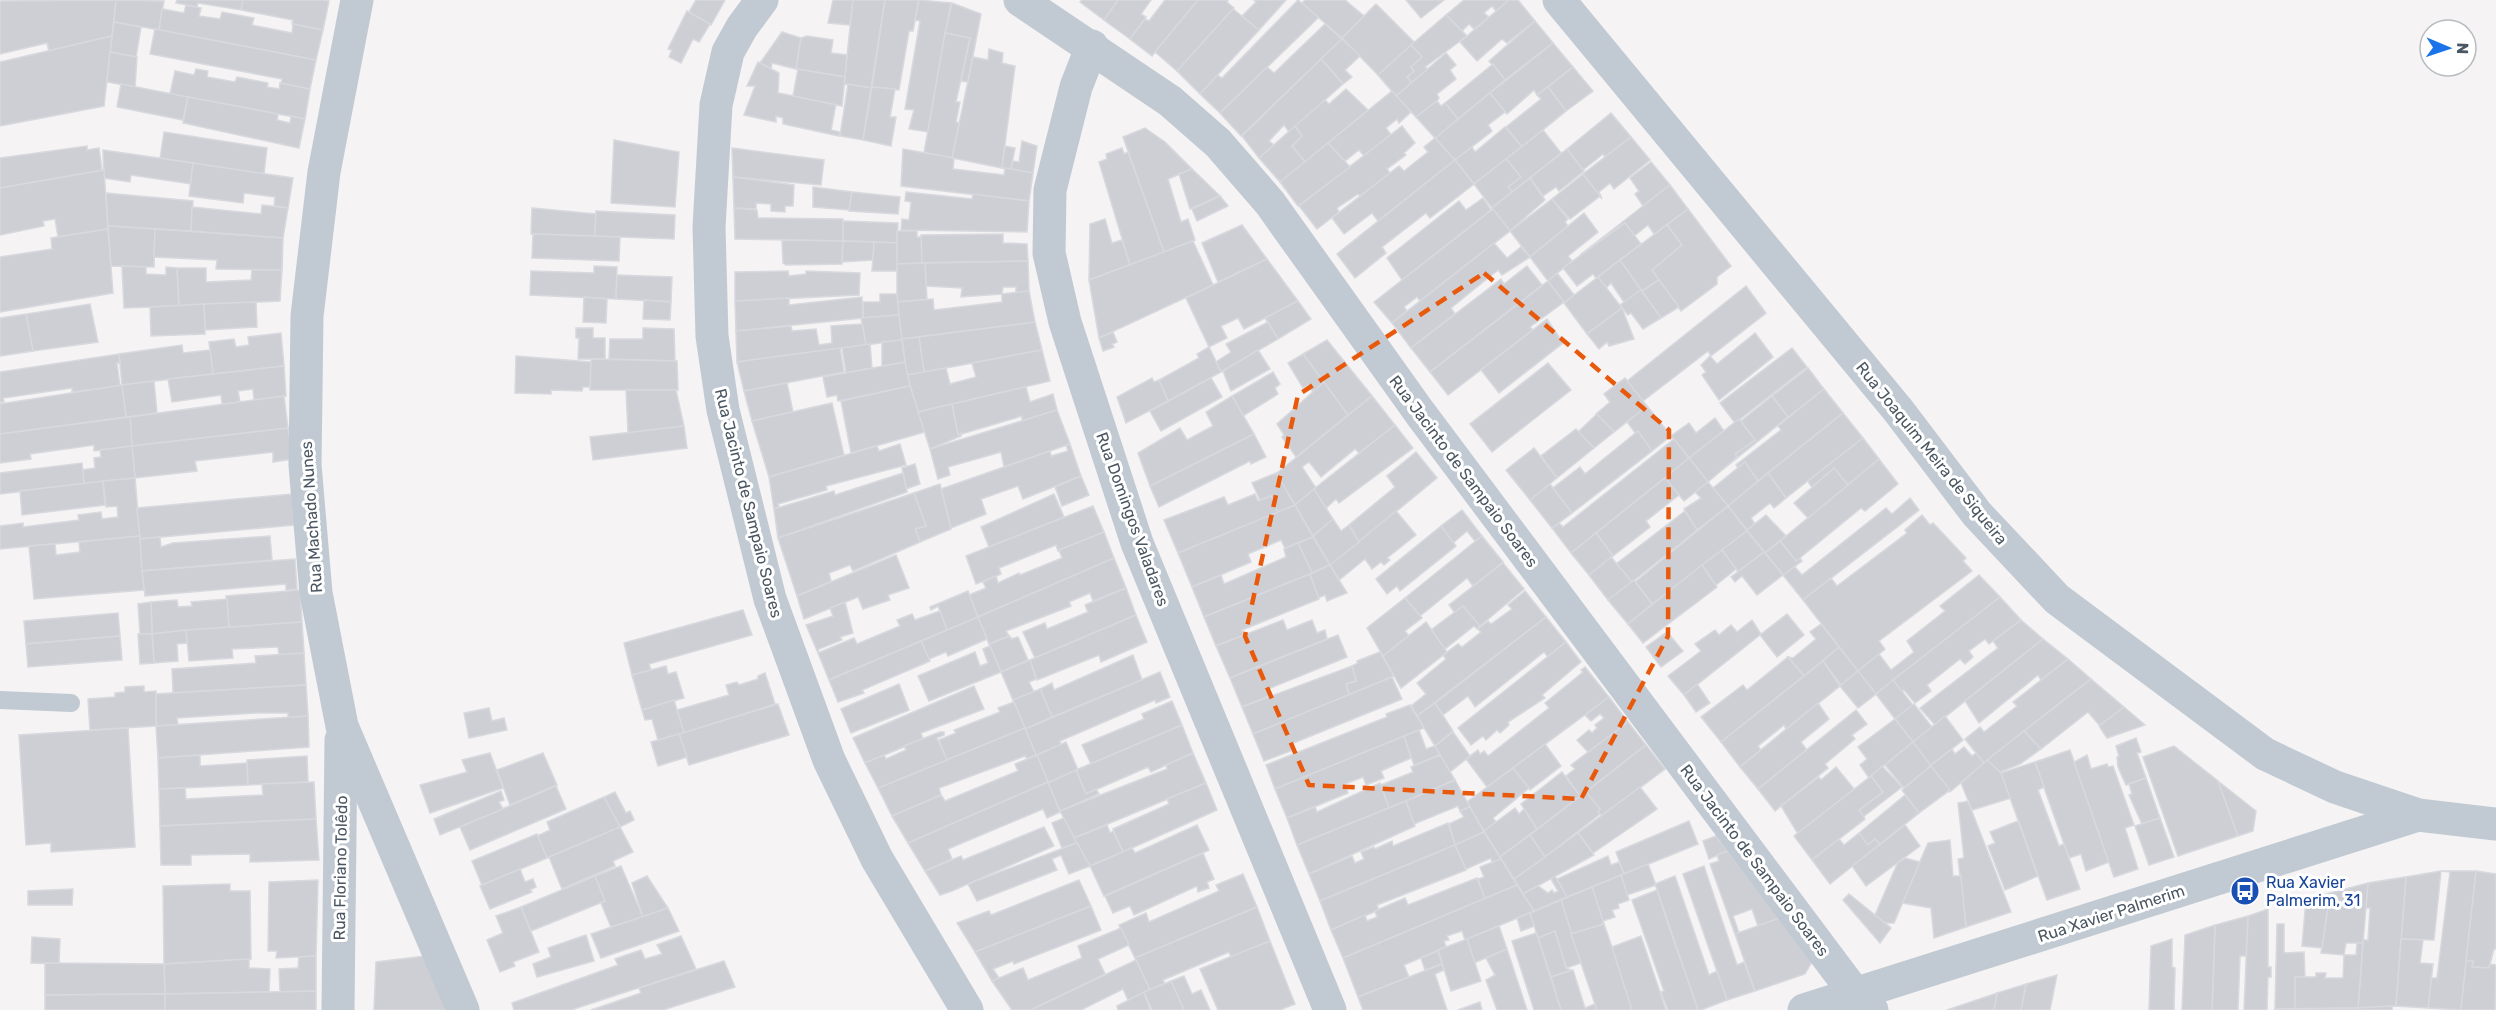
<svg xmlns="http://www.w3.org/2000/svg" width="2496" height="1010" font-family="Rubik,sans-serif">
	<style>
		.building { fill: #cdcfd5; stroke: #d7d9de; stroke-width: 1.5 }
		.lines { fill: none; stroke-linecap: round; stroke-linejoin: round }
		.service { stroke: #c1cad2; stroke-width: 18 }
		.minor { stroke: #c1cad2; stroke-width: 33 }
		.marked { fill: none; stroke: #e8590c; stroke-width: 4.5; stroke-dasharray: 12 8; stroke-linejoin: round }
		.labels { text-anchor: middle; stroke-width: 6; stroke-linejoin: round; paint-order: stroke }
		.street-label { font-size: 16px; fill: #4a5661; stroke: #fff }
		.transit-label { font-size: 16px; fill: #164399; stroke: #fff; text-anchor: start }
	</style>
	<rect width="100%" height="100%" fill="#f5f3f3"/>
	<!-- building -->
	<g class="building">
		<path d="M116,0L112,36L49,51L47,43L0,54V1Z"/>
		<path d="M116,0L164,1L159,30L114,22Z"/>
		<path d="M177,0H243L241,10L198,3L197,7L176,3Z"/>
		<path d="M243,0H323L329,1L323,30L292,24L293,20L241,10Z"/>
		<path d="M696,0H725L711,25L689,12Z"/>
		<path d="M833,0H853L850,25L828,23Z"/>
		<path d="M853,0H885L871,88L844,84Z"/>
		<path d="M885,0H919L913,31H909L899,90L872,87Z"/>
		<path d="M919,0L951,3L928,132L909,129L914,110L905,109L920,21L915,20Z"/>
		<path d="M1082,0H1118L1104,20L1080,2Z"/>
		<path d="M1118,0H1151L1141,14L1146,17L1130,39L1104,20Z"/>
		<path d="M1165,0H1198L1152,56L1130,39L1145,19L1149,21Z"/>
		<path d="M1198,0H1228L1227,2L1234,8L1177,71L1155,52Z"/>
		<path d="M1254,0H1286L1259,30L1242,16L1256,2Z"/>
		<path d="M1298,0L1319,17L1220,113L1200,94L1217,75L1222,78Z"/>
		<path d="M1305,0H1345L1364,16L1342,38L1302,3Z"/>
		<path d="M1406,0H1444L1421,18Z"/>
		<path d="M1509,0L1496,11L1492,6L1484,13L1489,17L1474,29L1469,24L1462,31L1446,15L1464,0Z"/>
		<path d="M1509,0H1518L1535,21L1507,43L1502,39L1477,61L1460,42Z"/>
		<path d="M952,3L981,14L968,82L961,81L970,38L945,33Z"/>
		<path d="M1376,4L1415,43L1378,75L1342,38Z"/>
		<path d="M186,5L201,8L199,16L220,19L222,12L254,18L252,25L292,33L293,24L323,30L316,60L159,30L162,9L184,13Z"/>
		<path d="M1233,9L1259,30L1200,94L1177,71Z"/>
		<path d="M687,11L710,24L699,42L693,39L681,63L669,57L672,50L668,49Z"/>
		<path d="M1446,15L1467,36L1425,67L1428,69L1412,83L1407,77L1414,71L1411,67L1422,57L1411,45Z"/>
		<path d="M1535,21L1553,43L1505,80L1489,61Z"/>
		<path d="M114,22L141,27L136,57L110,52Z"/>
		<path d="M1325,24L1342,39L1241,136L1220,113L1267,67L1274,73Z"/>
		<path d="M155,29L316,60L310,89L281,84L282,79L150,54Z"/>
		<path d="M782,32L801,38L796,69L772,63L771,69L760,63Z"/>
		<path d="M945,33L970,38L956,102H960L956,122L960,123L952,158L924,153Z"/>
		<path d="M112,36L104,106L0,126V62Z"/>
		<path d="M807,36L833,40L831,53L847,55L845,77L796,69L801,38Z"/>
		<path d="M1342,39L1360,56L1345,70L1352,77L1343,84L1321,59Z"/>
		<path d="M1553,43L1573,67L1537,95L1534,90L1507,114L1490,93Z"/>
		<path d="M1411,45L1422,57L1411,67L1414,71L1407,77L1412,83L1396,96L1378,75Z"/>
		<path d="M989,49L1003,53L1002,63L1015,66L1002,168L952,158L973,57L988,60Z"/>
		<path d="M110,52L137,57L135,87L107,82Z"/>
		<path d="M1446,53L1456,65L1450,70L1456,79L1437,94L1439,98L1437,101L1416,117L1396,96Z"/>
		<path d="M1321,59L1343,84L1289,132L1284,125L1269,141L1274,145L1259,158L1242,136Z"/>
		<path d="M758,62L779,73L778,93L836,104L831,130L840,132L839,136L783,124V118L776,116V122L744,115L755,86H747Z"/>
		<path d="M1493,64L1505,80L1458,119L1445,103Z"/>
		<path d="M1573,67L1593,91L1566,111L1548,87Z"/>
		<path d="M196,69L208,71L207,77L235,82L237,77L268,83L267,87L279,89L280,83L310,89L305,119L170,94L175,71L194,75Z"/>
		<path d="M798,69L845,77L842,106L793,96Z"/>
		<path d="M121,84L188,97L183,120L117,107Z"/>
		<path d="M848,84L871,88L863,140L840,136Z"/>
		<path d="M872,87L895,89L890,117H896L891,146L863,140Z"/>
		<path d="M1548,87L1566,111L1522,147L1506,127L1541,99L1537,95Z"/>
		<path d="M1346,89L1368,110L1305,162L1292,146L1302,136L1295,126L1325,100L1329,104Z"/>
		<path d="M1392,91L1411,112L1399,123L1397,119L1386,128L1391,135L1364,156L1359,150L1345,161L1328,143Z"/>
		<path d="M1490,93L1505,112L1488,125L1492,131L1455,160L1435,138Z"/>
		<path d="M188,97L278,114L277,120L290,123L291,116L305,119L299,148L183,123Z"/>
		<path d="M1437,101L1441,106L1445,103L1458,119L1435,138L1416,117Z"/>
		<path d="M1611,113L1631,137L1605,157L1603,154L1583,170L1567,149Z"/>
		<path d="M1295,126L1302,136L1292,146L1305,162L1280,182L1259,158Z"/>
		<path d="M1402,126L1415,143L1404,153L1406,155L1387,169L1390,173L1360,196L1358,194L1337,208L1339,212L1317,229L1299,206Z"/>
		<path d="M1505,127L1522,147L1474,184L1455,160L1472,147L1475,152Z"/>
		<path d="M1145,128L1165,142L1192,169L1168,179L1181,222L1188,219L1195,240L1164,252L1123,137Z"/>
		<path d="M1543,130L1561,153L1512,192L1508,187L1521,177L1506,159Z"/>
		<path d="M164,132L267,148L264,174L160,159Z"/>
		<path d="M1631,137L1650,160L1614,189L1610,183L1599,192L1602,199L1583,174Z"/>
		<path d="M1435,138L1455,160L1378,221L1372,213L1344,234L1332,218L1399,166L1404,171L1428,152L1424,147Z"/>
		<path d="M614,140L679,152L675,207L611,203Z"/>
		<path d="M1022,141L1037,146L1033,173L1011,169L1012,161L1019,162Z"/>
		<path d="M1328,143L1350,167L1298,206L1280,182Z"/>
		<path d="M87,146V150L99,148L102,171L0,188V158Z"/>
		<path d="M1005,146L1015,148L1011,169L1002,168Z"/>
		<path d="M732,148L824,160L821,185L733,177Z"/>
		<path d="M1122,148L1124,154L1128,152L1164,252L1130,265L1099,162L1107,159L1106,154Z"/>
		<path d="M903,149L954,158L953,169L1004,175L1005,168L1033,173L1029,201L901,186Z"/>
		<path d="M1567,149L1584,171L1559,191L1556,187L1543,196L1530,178Z"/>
		<path d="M103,150L193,163L191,184L131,175L130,182L104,178Z"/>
		<path d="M1506,159L1521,177L1508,187L1512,192L1492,208L1474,184Z"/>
		<path d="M1455,160L1474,184L1430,218L1426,213L1382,247L1386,253L1355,278L1337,254Z"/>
		<path d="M1651,162L1670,185L1643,206L1635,194L1639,191L1630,178Z"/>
		<path d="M193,163L293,178L288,208L274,206L275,197L244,193L243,203L189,196Z"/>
		<path d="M1192,169L1220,196L1190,209L1179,174Z"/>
		<path d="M104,170L108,229L58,237L55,219L43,221L44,226L0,235V188Z"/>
		<path d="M1583,174L1600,196L1570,219L1552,199Z"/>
		<path d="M733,177L794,185L793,206H785V212L771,211V204L756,203V209L734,208Z"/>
		<path d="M1530,178L1545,200L1510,231L1492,208Z"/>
		<path d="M1670,185L1688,209L1654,234L1648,225L1634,236L1625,223L1580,255Z"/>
		<path d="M813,187L852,192L849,210L813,207Z"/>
		<path d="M852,192L900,197L898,214L849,211Z"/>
		<path d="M906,192L972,199L973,194L1029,201L1027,232L901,230L902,219L909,220L911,202L905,201Z"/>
		<path d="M106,193L193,201L191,231L108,226Z"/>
		<path d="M1220,196L1228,206L1197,221L1192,209Z"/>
		<path d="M1483,198L1491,210L1402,280L1387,258L1459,201L1466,210Z"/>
		<path d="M1552,199L1568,219L1565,222L1568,226L1530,257L1510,231Z"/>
		<path d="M262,205L288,208L283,238L191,231L192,207L261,214Z"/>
		<path d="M532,208L596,214L595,236L531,234Z"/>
		<path d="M734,208L757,210L758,218L843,219V241L735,239Z"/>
		<path d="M1493,209L1510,231L1420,301L1417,297L1404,307L1407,311L1392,323L1374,302Z"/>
		<path d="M1688,209L1731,266L1717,277V284L1681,311L1652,270L1682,245L1667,225Z"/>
		<path d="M596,211L675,215L674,239L595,236Z"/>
		<path d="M1584,213L1598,232L1568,256L1572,261L1548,281L1530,257Z"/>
		<path d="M1105,219L1112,243L1122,240L1130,265L1089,280L1090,224Z"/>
		<path d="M843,221L898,223L897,243L843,241Z"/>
		<path d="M1625,223L1641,244L1596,278L1593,274L1577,286L1563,268Z"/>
		<path d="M1242,225L1267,259L1218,282L1202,243Z"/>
		<path d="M1667,225L1682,245L1652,270L1659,280L1642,291L1620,260Z"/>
		<path d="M108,226L155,229L154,267L111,266Z"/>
		<path d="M108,229L113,293L0,312V257L52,249L51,238Z"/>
		<path d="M155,229L283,238L282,270L216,269L217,260L154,257Z"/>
		<path d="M897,231H917V237H922V263L897,264Z"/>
		<path d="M533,234L620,237L619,261L532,258Z"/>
		<path d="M1003,234V243L1027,244L1028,261L922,263L921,235Z"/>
		<path d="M782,240L843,241L842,264L786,265L783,263Z"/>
		<path d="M843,241L874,242L873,260L842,262Z"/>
		<path d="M1193,241L1213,285L1099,338L1089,280Z"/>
		<path d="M874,242L897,243V271H872Z"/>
		<path d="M1494,243L1507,258L1521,247L1530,257L1502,275L1498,270L1451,308L1455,314L1411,348L1392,323Z"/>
		<path d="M1267,259L1298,301L1244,329L1238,318L1221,326L1227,338L1209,347L1186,298Z"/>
		<path d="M1620,260L1641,290L1624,302L1611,283L1606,288L1598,277Z"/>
		<path d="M1028,261L1029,291L1016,293V287H1003L1002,294L961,297L962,288L926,286L925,263Z"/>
		<path d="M925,263L927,300L897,302V264Z"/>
		<path d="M122,266L146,267V274L166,275V267L177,268L179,306L124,308Z"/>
		<path d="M594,266L617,267L616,299L530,295L531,271L594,273Z"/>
		<path d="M1527,266L1542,285L1430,372L1411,348L1501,279L1504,284Z"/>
		<path d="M177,268H206V282L251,280L252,270H282L280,301L179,306Z"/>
		<path d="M788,271L789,276L806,274V271L860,273L859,295L735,301V272Z"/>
		<path d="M1557,273L1574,295L1564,303L1548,281Z"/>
		<path d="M617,275L672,277L671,302L616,299Z"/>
		<path d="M1598,277L1622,308L1587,334L1564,303Z"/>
		<path d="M1659,280L1679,307L1661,318L1642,291Z"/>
		<path d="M1548,281L1564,302L1530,327L1533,330L1448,395L1430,372Z"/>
		<path d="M1746,286L1766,313L1711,356L1708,351L1643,401L1627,381Z"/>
		<path d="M1641,290L1661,318L1643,329L1631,313L1628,315L1620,305Z"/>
		<path d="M1029,291L1035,322L902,339L897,302L933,299L934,310L1002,302V294Z"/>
		<path d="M880,294H897L899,315L863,318V302H880Z"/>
		<path d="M584,297L607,299L606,323L583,322Z"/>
		<path d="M862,297L863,318L736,331L735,301L789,298V305Z"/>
		<path d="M644,300L671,302L670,320L643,319Z"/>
		<path d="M1298,301L1311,319L1278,339L1265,318Z"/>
		<path d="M256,302L257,327L205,330L204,304Z"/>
		<path d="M90,304L98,342L33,351L26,314Z"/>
		<path d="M204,304L205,334L151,336L150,307Z"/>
		<path d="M1622,308L1634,339L1609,346L1607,342L1599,349L1587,334Z"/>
		<path d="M26,314L33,351L0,356V318Z"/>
		<path d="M899,315L902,340L866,345L861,318Z"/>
		<path d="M1547,319L1563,343L1499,393L1481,370Z"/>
		<path d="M1035,322L1042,350L924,372L919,337Z"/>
		<path d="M1268,322L1278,339L1221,372L1216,362L1231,352L1226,344Z"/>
		<path d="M862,324L866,345L737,362L736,331L791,326L792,331L816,329L819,345L832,343L831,326Z"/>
		<path d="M576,328H593V338H605V359H578L579,338H576Z"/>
		<path d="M643,328L674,329L675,361L609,359L610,339H643Z"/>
		<path d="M1113,332L1117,342L1112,344L1114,347L1103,351L1099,338Z"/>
		<path d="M281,333L284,366L213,374L209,342L234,339L236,347L249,345L248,337Z"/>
		<path d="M1755,333L1773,357L1719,400L1702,375L1706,372L1701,365L1710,356L1717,364Z"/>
		<path d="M919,337L924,372L907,375L902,339Z"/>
		<path d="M902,340L905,362L882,366V342Z"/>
		<path d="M1327,340L1372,396L1348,415L1303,354Z"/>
		<path d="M870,344L872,368L846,373L842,348Z"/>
		<path d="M182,345L183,353L210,350L213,374L122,385L119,354Z"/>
		<path d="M1209,347L1221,372L1168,401L1159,380L1199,358L1197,354Z"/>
		<path d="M840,348L844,372L744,391L737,362Z"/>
		<path d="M1792,348L1807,367L1735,423L1720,403Z"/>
		<path d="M1042,350L1050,381L918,412L907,375L946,368L950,384L976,377L972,363Z"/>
		<path d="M1258,350L1270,369L1231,391L1223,371Z"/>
		<path d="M119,354L120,363H117L120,386L72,392V388L3,398L4,402H0V372Z"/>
		<path d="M1303,354L1324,382L1313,392L1308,385L1303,388L1288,363Z"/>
		<path d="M516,356L591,362V387H583L582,391L551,390V394L515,393Z"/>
		<path d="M591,359L677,361L678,390H590Z"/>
		<path d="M905,362L910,386L838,401L837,395L827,397L823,377Z"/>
		<path d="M1548,363L1571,390L1492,452L1470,424Z"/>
		<path d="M284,366L286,396L254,400L253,389L238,391L240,402L222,404L221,395L172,402L168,379Z"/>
		<path d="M1808,368L1824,389L1788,417L1772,396Z"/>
		<path d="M1273,372L1280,384L1275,388L1278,394L1243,416L1232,396Z"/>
		<path d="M1152,378L1154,382L1159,380L1168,401L1126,423L1117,397Z"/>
		<path d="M1211,378L1222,397L1161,431L1150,411Z"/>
		<path d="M1625,378L1647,406L1614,432L1596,414L1610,402L1604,394Z"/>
		<path d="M154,381L157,413L126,417L122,385Z"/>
		<path d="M1324,382L1348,415L1296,457L1282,437L1284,435L1277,424Z"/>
		<path d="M787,383L793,412L752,421L744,391Z"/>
		<path d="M122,385L126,417L0,434V404Z"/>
		<path d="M910,386L925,432L851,453L841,401Z"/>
		<path d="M1026,387L1030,402L1053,394L1057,410L1022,421V416L958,435L952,404Z"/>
		<path d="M1824,389L1843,413L1758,481L1745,462L1738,468L1736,465L1781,430L1778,426Z"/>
		<path d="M626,390H676L684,426L628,433Z"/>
		<path d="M284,396L288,428L132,446L130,417Z"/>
		<path d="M1232,396L1254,434L1150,486L1138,453L1180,428L1187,440L1213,426L1206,412Z"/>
		<path d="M1372,396L1395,425L1359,453L1355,449L1321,477L1309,462L1302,467L1316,488L1295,505L1276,474Z"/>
		<path d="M1772,396L1788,417L1722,470L1721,469L1737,457L1735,454L1755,440L1741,421Z"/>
		<path d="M832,403L844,455L769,477L752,421Z"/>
		<path d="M952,404L958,435L961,433V436L930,449L918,412Z"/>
		<path d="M1647,406L1671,436L1652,451L1638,431L1636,434L1627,422Z"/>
		<path d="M1057,410L1070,444L1004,467L1001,452L948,467L950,475L938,479L930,449Z"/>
		<path d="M1843,413L1863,438L1786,498L1768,473Z"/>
		<path d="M1597,414L1614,432L1594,448L1578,432Z"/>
		<path d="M130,417L132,446L94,451V445L30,454L31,459L0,463V434Z"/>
		<path d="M1715,418L1724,431L1689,458L1671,436L1689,423L1696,433Z"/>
		<path d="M1739,419L1755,440L1735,454L1737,457L1708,482L1689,458Z"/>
		<path d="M1395,425L1413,448L1339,503L1336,499L1326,508L1314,489Z"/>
		<path d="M684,426L687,448L593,460L590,437Z"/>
		<path d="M288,428L292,459L273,462V452L195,461L197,471L135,478L132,446Z"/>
		<path d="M1576,429L1594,448L1557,478L1541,456Z"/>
		<path d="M1638,431L1652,451L1572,513L1553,488L1580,467L1585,474Z"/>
		<path d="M1254,434L1266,457L1251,464L1250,461L1159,507L1150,486Z"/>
		<path d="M1863,438L1879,459L1848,485L1834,468L1812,487L1810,485L1808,481Z"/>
		<path d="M1674,439L1689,458L1571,553L1552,528L1559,523L1563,527Z"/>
		<path d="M900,444L906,465L826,486L827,490L778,504L779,507L774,509L769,477L877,446L879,451Z"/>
		<path d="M1070,444L1081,476L1023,499L1018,486L981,499L986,514L951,528L941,489L1050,451L1051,456L1068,451L1066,445Z"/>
		<path d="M132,446L135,478L84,484L82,470L95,468L94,458L101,457L100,450Z"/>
		<path d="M1534,448L1557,478L1530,500L1506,470Z"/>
		<path d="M1416,452L1437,478L1359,542L1349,525L1395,487L1387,476Z"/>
		<path d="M1689,458L1708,482L1684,501L1665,478Z"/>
		<path d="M1879,459L1898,484L1865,511L1861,508L1796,561L1780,541Z"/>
		<path d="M1745,462L1758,481L1728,506L1713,488Z"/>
		<path d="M82,463L84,484L0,494V473Z"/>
		<path d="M915,464L920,484L906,489L902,468Z"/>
		<path d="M1834,468L1848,485L1808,518L1794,503Z"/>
		<path d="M903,473L907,492L778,538L774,509L834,491L835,495Z"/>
		<path d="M1276,473L1295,505L1278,513L1271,496L1260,500L1252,483Z"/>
		<path d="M1768,473L1786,498L1774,508L1770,503L1751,518L1755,524L1747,530L1728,506Z"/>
		<path d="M1081,476L1089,495L1062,506L1055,487Z"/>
		<path d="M135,478L140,536L0,549V526L23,523V527L79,520L78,515L101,512L102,519L118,517L117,506L106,507L103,481Z"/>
		<path d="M1665,478L1679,495L1646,521L1650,527L1613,556L1596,533Z"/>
		<path d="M103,481L105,505L22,515L20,491Z"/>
		<path d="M1708,482L1728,506L1697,530L1684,509L1701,498L1695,492Z"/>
		<path d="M940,484L951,529L920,542L915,529L926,526L914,493Z"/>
		<path d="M1550,484L1572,513L1552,528L1530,500Z"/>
		<path d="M1314,489L1333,519L1313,536L1295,505Z"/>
		<path d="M914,493L926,526L915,529L920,542L853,571L850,565L829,573L831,581L797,596L778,538Z"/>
		<path d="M292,494L294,525L140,539L137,508Z"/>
		<path d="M1054,494L1064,517L989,547L981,527Z"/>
		<path d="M1255,494L1258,501L1271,496L1278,513L1178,553L1164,520L1224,497L1228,505Z"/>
		<path d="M1910,498L1919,510L1803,600L1783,575L1794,566L1802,575L1886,508L1892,514Z"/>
		<path d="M1295,505L1313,537L1285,548L1281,540L1248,554L1251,562L1192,587L1178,553Z"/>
		<path d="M1093,506L1104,532L1058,551L1056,545L999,568L1001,574L976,584L966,556Z"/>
		<path d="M1728,506L1747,531L1652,604L1635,582Z"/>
		<path d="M1462,510L1482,536L1475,541L1467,531L1453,543L1441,526Z"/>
		<path d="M1396,511L1416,535L1387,558L1390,560L1384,565L1381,562L1372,569L1365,559L1339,580L1330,565Z"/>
		<path d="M1685,511L1697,530L1632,582L1616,564Z"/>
		<path d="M1766,515L1786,536L1765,553L1747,530Z"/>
		<path d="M1922,515L1930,525L1933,523L1966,558L1963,561L1972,571L1879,641L1885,649L1858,671L1803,600L1831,578L1837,586L1907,533L1905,530Z"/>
		<path d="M1333,519L1341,531L1349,525L1359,542L1330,565L1313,536Z"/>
		<path d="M1441,526L1456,546L1400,591L1397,586L1387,594L1376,579Z"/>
		<path d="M1747,531L1764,552L1738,572L1722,550Z"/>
		<path d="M1104,532L1114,558L978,617L969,595L986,588L983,582L996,576L998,583L1019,573L1020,575L1062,558L1059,550Z"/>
		<path d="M1596,533L1613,556L1589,575L1571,553Z"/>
		<path d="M140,536L144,590L34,599L29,546L55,544L56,555L80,552L79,542Z"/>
		<path d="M270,536L272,560L142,571L140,539L160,537L161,547L173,543Z"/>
		<path d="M1482,536L1503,562L1473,586L1467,578L1420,616L1405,598Z"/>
		<path d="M1313,537L1330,565L1312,573L1298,543Z"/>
		<path d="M1780,541L1796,561L1800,558L1802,561L1783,575L1765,553Z"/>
		<path d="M1298,543L1312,573L1204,617L1192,587L1221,575L1224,584L1286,557L1284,549Z"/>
		<path d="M1722,550L1736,569L1716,585L1702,565Z"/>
		<path d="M1764,552L1783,575L1757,595L1742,576L1735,582L1731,577Z"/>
		<path d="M896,555L909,588L888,595L890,600L863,609L858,597L804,619L797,596Z"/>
		<path d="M1611,557L1632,582L1608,600L1589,575Z"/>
		<path d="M1114,558L1126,588L1093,601L1090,593L1069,602L1071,606L1006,631L1009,636L989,644L978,617Z"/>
		<path d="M295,559L297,589L286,590V584L145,596L142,571Z"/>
		<path d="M1503,563L1524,589L1480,626L1463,606L1455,613L1449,605Z"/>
		<path d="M1330,565L1347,593L1327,601L1325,595L1318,598L1310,574Z"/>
		<path d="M1702,565L1717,587L1643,643L1628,624Z"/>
		<path d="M1310,574L1319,599L1242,630L1244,635L1216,646L1204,617Z"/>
		<path d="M1979,575L2000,597L1876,694L1858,671L1879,654L1891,670L1914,652L1907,641L1945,611L1940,606Z"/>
		<path d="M1634,580L1652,604L1628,624L1608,600Z"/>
		<path d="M1126,588L1136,615L1035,658L1023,632L1045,623L1047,629L1088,612L1085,605Z"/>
		<path d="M300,590L302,622L229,628L226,596Z"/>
		<path d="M968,591L978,617L947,630L938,606L931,610L930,607Z"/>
		<path d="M1525,591L1546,617L1417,716L1411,706L1426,694L1417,683L1446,659L1443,655L1447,652L1458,644L1462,647L1481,632L1478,629L1488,621L1491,624L1512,609L1508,605Z"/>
		<path d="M2000,597L2021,620L1989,644L1985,639L1969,651L1973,657L1965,664L1960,659L1927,685L1931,691L1915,703L1904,690L1902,692L1893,680Z"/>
		<path d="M1405,598L1422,618L1405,631L1409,636L1383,656L1367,628Z"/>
		<path d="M227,599L229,628L152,634L151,602L177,600L178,607L192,606L191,602Z"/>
		<path d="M151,602L152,634H140L138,604Z"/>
		<path d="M845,602L853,633L840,637L842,640L819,649L818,653L806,625L833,616L830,608Z"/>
		<path d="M1463,606L1480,626L1477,629L1474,626L1445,649L1431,630Z"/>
		<path d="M743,610L752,635L649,664L651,670L632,675L624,643Z"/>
		<path d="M940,611L947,630L829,680L818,653L854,638L857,644L900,626L897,620L912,614L915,620Z"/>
		<path d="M118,613L120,636L26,644L24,621Z"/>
		<path d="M1787,614L1804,635L1777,657L1760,635Z"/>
		<path d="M1136,615L1147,642L1101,662L1099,655L1037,680L1030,660Z"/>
		<path d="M978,617L987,639L948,656L946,652L929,659L921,641Z"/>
		<path d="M1546,617L1566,642L1548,657L1544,652L1475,707L1468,696L1443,715L1435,703Z"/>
		<path d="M1283,620L1287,630L1312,620L1317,633L1325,630L1327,639L1230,678L1216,646Z"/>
		<path d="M1752,620L1761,634L1684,695L1668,676L1701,651L1695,644L1715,630L1719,635L1731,625L1737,632Z"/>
		<path d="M2021,620L2043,639L1935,725L1920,708L1998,648L1993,641Z"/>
		<path d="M302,622L304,653L279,655L278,647L232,649L233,658L189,661L186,630Z"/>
		<path d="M1426,622L1447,652L1401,688L1383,656Z"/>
		<path d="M1821,624L1839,647L1804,676L1788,657L1793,658L1816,639L1810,632Z"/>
		<path d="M186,630L187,643L177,644L178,661L154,663L152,634Z"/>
		<path d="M1667,632L1683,651L1661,667L1646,647Z"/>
		<path d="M138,634H152L154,663L140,664Z"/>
		<path d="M1338,635L1347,657L1268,689L1271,695L1242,707L1230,678Z"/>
		<path d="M120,636L122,660L28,667L26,644Z"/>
		<path d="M1010,636L1011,639L1018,637L1028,660L1001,672L989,644Z"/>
		<path d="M2043,639L2068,659L2041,680L2038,675L1979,723L1965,701Z"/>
		<path d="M921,641L930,661L862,690L864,693L838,702L829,680Z"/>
		<path d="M1566,642L1581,662L1542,695L1545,698L1508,722L1509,725L1500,733L1497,730L1486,740L1483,736L1471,745L1458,728Z"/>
		<path d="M990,646L1001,672L929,701L918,676L975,652L980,666L988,663L983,649Z"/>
		<path d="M1839,647L1858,671L1841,685L1823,661Z"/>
		<path d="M1380,652L1394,676L1349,695L1346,684L1356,681L1352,666L1358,663L1357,661Z"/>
		<path d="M304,653L306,685L173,693L172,669L256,663L255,656Z"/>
		<path d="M1133,655L1142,680L1052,717L1040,689L1052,683L1054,690Z"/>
		<path d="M1788,657L1804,676L1721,742L1701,717L1743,685L1747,690Z"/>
		<path d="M2068,659L2091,679L1984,763L1965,739L1980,727L1984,732L2017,706L2013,702Z"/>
		<path d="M1030,660L1036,679L1029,682L1034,692L1013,700L1001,672Z"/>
		<path d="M1823,661L1840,686L1786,729L1784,725L1758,746L1761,750L1740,767L1721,742Z"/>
		<path d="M666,666L668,674L676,672L684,698L642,710L632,675Z"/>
		<path d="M1352,666L1356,681L1346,684L1349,695L1253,734L1242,707Z"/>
		<path d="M1585,667L1609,697L1487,787L1466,759L1478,750L1480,754L1484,751L1488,756L1549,708L1545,703L1583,672L1581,670Z"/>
		<path d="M1858,671L1876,694L1858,708L1840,686Z"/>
		<path d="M1160,672L1170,697L1156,703L1155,700L1060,741L1061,745L1036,755L1025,729Z"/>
		<path d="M765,673L775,704L684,733L677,710L729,695L726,685L737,682L739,685L758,679V676Z"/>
		<path d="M1392,677L1402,699L1291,744L1293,750L1264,761L1253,734Z"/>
		<path d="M2091,679L2124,707L2100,726L2088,712L2041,749L2024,731Z"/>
		<path d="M1893,680L1913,705L1895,719L1876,694Z"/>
		<path d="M899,684L909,710L851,733L841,709Z"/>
		<path d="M1697,684L1710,703L1696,712L1684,695Z"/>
		<path d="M306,685L308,716L288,718V713H258L177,718L178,725L156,726L155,694Z"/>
		<path d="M144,686V692L156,691V726L90,730L88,699L115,697V693L125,692V687Z"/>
		<path d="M974,686L984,709L921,733L923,739L865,763L853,738Z"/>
		<path d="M1040,689L1052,717L1025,729L1013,700Z"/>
		<path d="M1609,697L1628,722L1588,752L1577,740L1589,730L1592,733L1597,728L1595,725L1604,718L1600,714L1591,721L1585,715Z"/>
		<path d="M674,700L684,733L658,740L652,719L645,720L642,710Z"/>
		<path d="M1172,701L1182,725L1091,764L1082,745L1144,719L1142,714Z"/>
		<path d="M1014,702L1025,728L947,760L939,740L956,733L954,730L1000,712L998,708Z"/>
		<path d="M1435,703L1453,731L1435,746L1417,716Z"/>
		<path d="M1818,703L1829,719L1801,742L1807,750L1758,789L1740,767Z"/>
		<path d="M778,704L789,735L689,765L679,734Z"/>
		<path d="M1914,704L1932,727L1913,742L1895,719Z"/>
		<path d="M1410,705L1424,728L1275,789L1266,765L1387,717L1386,714Z"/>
		<path d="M2124,707L2145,725L2107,738L2099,726Z"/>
		<path d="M489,708L492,721L504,718L507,730L469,738L464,713Z"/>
		<path d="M1856,710L1867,724L1852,735L1855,739L1825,764L1828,768L1775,811L1758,789Z"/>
		<path d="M308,716L309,747L158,758L156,726Z"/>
		<path d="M1945,716L1963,740L1930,766L1913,742Z"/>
		<path d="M1895,719L1913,742L1869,778L1860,765L1867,759L1858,747Z"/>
		<path d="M1628,722L1646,745L1580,796L1566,776L1575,769L1571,765Z"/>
		<path d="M1182,725L1193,753L1151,772L1148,767L1086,794L1076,770Z"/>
		<path d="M128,728L135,847L51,852V843L26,845L19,735Z"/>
		<path d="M1025,728L1036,755L1027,759L1025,756L939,788L941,795L892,816L878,788Z"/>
		<path d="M1419,730L1426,749L1435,746L1440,755L1414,765L1404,736Z"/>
		<path d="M2024,731L2041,749L2020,764L2000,772L1987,760Z"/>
		<path d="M940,732H944V735L937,738L947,760L878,788L865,763L884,755L886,759L906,750L904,746Z"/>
		<path d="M1453,732L1470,756L1450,772L1435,746Z"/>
		<path d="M679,734L687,757L658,766L651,742Z"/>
		<path d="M1404,736L1411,758L1381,771L1384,778L1366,785L1363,777L1345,784L1348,793L1287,818L1275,789Z"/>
		<path d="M2136,738L2141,752L2137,753L2146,778L2126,785L2118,767L2117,757L2119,756L2116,746Z"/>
		<path d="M1066,742L1078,770L1048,783L1037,755Z"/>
		<path d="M1913,742L1931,766L1904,788L1885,765Z"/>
		<path d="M1545,744L1561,766L1530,790L1513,768Z"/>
		<path d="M1646,745L1665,769L1602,816L1598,812L1600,809L1586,792Z"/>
		<path d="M2174,746L2218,781L2238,836L2178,856L2143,757Z"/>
		<path d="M1964,747L1972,756L1976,753L1984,763L1950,792L1930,766L1952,749L1955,754Z"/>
		<path d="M2070,750L2109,862L2086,871L2081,854L2069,858L2035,762Z"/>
		<path d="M490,753L503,788L430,813L420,785L467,772L462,760Z"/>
		<path d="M543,753L557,785L510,805L497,770Z"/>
		<path d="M1193,753L1206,783L1074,838L1060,811L1167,769L1166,765Z"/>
		<path d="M200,755V766L247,763L248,785L159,789L158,758Z"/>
		<path d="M1037,755L1048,782L908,843L892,816L941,795L945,801L1018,771L1015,764Z"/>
		<path d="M1440,755L1455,780L1389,808L1381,785L1413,772L1411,767Z"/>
		<path d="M2087,755L2091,769L2107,764L2108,767L2113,766L2134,825L2125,828L2138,869L2114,877L2074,762Z"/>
		<path d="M307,756L308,782L248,785L247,760Z"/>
		<path d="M1987,760L2001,773L2011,798L1972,810L1961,783Z"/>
		<path d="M2035,762L2044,787L2038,790L2059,846L2064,844L2080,889L2047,900L2001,773Z"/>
		<path d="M1882,766L1902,787L1863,817L1859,810L1883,792L1871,776Z"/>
		<path d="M1931,766L1950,790L1919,813L1902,790Z"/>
		<path d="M1836,767L1854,789L1798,834L1781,806L1819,777L1821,780Z"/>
		<path d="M1513,768L1529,788L1493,818L1496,822L1484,831L1467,802Z"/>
		<path d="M1076,770L1086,794L1096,789L1099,794L1060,811L1048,783Z"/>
		<path d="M1562,772L1580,796L1537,829L1521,804Z"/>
		<path d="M1871,776L1883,792L1859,810L1865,819L1812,860L1794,836Z"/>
		<path d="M2146,778L2160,818L2142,824L2129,795L2132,794L2129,784Z"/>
		<path d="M1455,780L1470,807L1460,811L1458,806L1414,824L1406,801Z"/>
		<path d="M2218,781L2256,811L2253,831L2238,836Z"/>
		<path d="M314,782L316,819L160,826L159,789L185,788L186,799L263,795L262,784Z"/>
		<path d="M1048,782L1060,812L1047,818L1043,809L948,849L952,859L925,871L908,843Z"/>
		<path d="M1206,783L1217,810L1123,852L1113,829L1169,804L1167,799Z"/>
		<path d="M1380,783L1389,808L1297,845L1287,818L1315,807L1317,812Z"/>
		<path d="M556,786L566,809L470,850L460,827Z"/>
		<path d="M1640,787L1657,809L1593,853L1578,833Z"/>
		<path d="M501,791L504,800L499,802L503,809L440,835L434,819Z"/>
		<path d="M615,792L626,813L630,811L634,820L620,827L604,797Z"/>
		<path d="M1586,792L1600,809L1598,812L1600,814L1545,857L1530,835Z"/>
		<path d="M1905,795L1919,813L1880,844L1875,839L1868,845L1859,833Z"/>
		<path d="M604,797L620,827L547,858L537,836L550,830L547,822Z"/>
		<path d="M1406,801L1415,826L1309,874L1297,845Z"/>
		<path d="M1968,801L2011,912L1966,927L1958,859L1964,858L1958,803Z"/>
		<path d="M1470,807L1484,832L1455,845L1449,824L1464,817L1460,811Z"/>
		<path d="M1515,808L1519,814L1524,809L1537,829L1500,857L1484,831Z"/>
		<path d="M1064,818L1077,843L1062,848L1052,823Z"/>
		<path d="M2160,818L2174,857L2149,865L2135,826Z"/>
		<path d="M316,819L319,860L250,862V854L191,855V865H161L160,826Z"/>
		<path d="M1689,821L1698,844L1624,874L1616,852Z"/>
		<path d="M2018,821L2038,876L2005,890L1988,846L1995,843L1990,832Z"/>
		<path d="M1448,823L1455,845L1320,901L1309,874L1352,856L1355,863L1364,859L1361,852L1374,847L1375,849L1392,841L1393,846Z"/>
		<path d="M1107,825L1110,833L1113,831L1123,852L1090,866L1074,838Z"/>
		<path d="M1197,825L1209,850L1104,896L1090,866L1132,848L1135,853Z"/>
		<path d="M1905,825L1920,846L1866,886L1852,866Z"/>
		<path d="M620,827L633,852L613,861L615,866L562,889L549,857Z"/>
		<path d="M1044,827L1054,846L952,891L940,895L925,871L961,856L963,860Z"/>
		<path d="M1484,832L1501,859L1492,863L1491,858L1466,869L1455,845Z"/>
		<path d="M1578,833L1594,855L1523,894L1514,879Z"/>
		<path d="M1859,833L1868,845L1875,839L1880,844L1830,884L1812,860L1839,839L1844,845Z"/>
		<path d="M537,834L547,858L482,885L472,861Z"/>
		<path d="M1530,835L1545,857L1514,879L1500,857Z"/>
		<path d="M1716,836L1728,851L1709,859L1703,841Z"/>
		<path d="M1950,840L1953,876H1961L1966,927L1934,938L1931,908L1902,903L1928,843Z"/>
		<path d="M1077,843L1090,866L1069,874L1061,855L1052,859L1057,870L977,901L968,884Z"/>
		<path d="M1455,845L1466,870L1377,905L1379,910L1331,930L1320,901Z"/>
		<path d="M1728,851L1780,918L1758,926L1752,909L1733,916L1739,933L1735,934L1710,864L1719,861L1717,855Z"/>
		<path d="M1203,853L1214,879L1207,882L1209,888L1198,892L1197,886L1134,915L1130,906L1113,913L1105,896Z"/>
		<path d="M1608,856L1611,865L1619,862L1624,874L1567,897L1557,879Z"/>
		<path d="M1905,858L1920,862L1894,923H1885L1875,915L1898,862Z"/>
		<path d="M1501,859L1517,885L1485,899L1478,879L1484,877L1480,867Z"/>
		<path d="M1648,864L1656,885L1627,895L1621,875Z"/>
		<path d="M621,866L643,917L611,927L601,903L605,901L595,876Z"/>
		<path d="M1704,866L1737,965L1744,962L1755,991L1727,1000L1683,874Z"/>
		<path d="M520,869L525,882L533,879L536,887L530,890L532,892L490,909L480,886Z"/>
		<path d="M2441,871L2434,940L2401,939L2406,877Z"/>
		<path d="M2442,871H2476L2461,1010L2428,1008L2431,978H2437L2450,872Z"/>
		<path d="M2476,871L2496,874V949H2494L2489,968L2472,967L2473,961H2466Z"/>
		<path d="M1243,874L1257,907L1135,958L1119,925L1146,913L1149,922L1219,891L1216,885Z"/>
		<path d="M1621,875L1629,900L1618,904L1619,908L1612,910L1615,917L1603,921L1592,887Z"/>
		<path d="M595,876L605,901L531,931L521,907Z"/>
		<path d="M647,876L668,908L643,917L632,883Z"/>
		<path d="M1555,876L1567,897L1534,911L1523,894L1538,886L1548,893L1552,890L1554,893L1558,891L1551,879Z"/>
		<path d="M1675,876L1709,975L1717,971L1727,1000L1701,1010H1698L1655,884Z"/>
		<path d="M2406,877L2396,1006L2358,1008L2363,943V940H2368L2370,908H2366L2368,883Z"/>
		<path d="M1477,878L1485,899L1343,958L1331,930L1365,915L1367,921L1377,917L1375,911L1405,898L1408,905Z"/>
		<path d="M318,880L316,956L276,958L277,951H268L269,882Z"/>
		<path d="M1079,880L1091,906L975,952L957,923L989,911L991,915Z"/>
		<path d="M2368,883L2363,943H2346L2344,955L2321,953L2330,893Z"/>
		<path d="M230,884V891H250L251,959L164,964L163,886Z"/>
		<path d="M1517,885L1534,911L1465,940L1462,931L1447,936L1449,940L1444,941L1446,947L1404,965L1409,977L1358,997L1343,958Z"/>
		<path d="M1592,887L1604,924L1571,934L1561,900Z"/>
		<path d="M73,889L72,905H28V891Z"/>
		<path d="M1657,890L1665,915L1698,1010H1668L1661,992L1664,991L1632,900Z"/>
		<path d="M2330,893L2322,948L2302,946L2306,899Z"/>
		<path d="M1849,894L1891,928L1880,943L1843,900Z"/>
		<path d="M1561,900L1581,963L1566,968L1555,931L1538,938L1530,913Z"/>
		<path d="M1091,906L1101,930L1014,964L1013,961L993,969L999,978L992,981L975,952Z"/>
		<path d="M521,907L539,952L513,962L515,966L500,972L487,940L503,933L496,916Z"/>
		<path d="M1257,907L1270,941L1231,957L1229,952L1163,980L1165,984L1150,990L1135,958Z"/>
		<path d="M668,908L679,931L601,958L591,934Z"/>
		<path d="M2268,909V967H2271V977H2268L2267,1010H2244L2248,916Z"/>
		<path d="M1530,913L1534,926L1521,931L1517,918Z"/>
		<path d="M2248,916L2246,956H2240L2238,1010H2212L2215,925Z"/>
		<path d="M1780,918L1813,960L1805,974L1755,991L1735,934Z"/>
		<path d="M1604,924L1612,947L1632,1010H1597L1571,934Z"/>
		<path d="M2277,924H2284V953L2304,952L2305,978L2295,977V1009H2275Z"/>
		<path d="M2215,925L2212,1010H2182L2185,935Z"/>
		<path d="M1499,926L1507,949L1474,963L1467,939Z"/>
		<path d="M1121,928L1129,945L1098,959L1105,974L1031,1010H1012L992,981L1023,968L1028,980L1082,958L1078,946Z"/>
		<path d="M1555,931L1566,968L1571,970L1551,977L1538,938Z"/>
		<path d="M1536,933L1538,938L1561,1010H1534L1512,941Z"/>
		<path d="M586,935L594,961L537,977L533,964L551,957L548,948Z"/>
		<path d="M681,936L696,969L571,1010H514L512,1003L618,965L615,959L641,950L645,959L662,954L657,945Z"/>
		<path d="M1641,936L1666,1010H1632L1612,947Z"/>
		<path d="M32,937L60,939L59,964L31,963Z"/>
		<path d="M1467,939L1481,981L1451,991L1438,950Z"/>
		<path d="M2172,939V967L2175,968L2174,1010H2149L2151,946Z"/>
		<path d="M2401,939L2423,940L2420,963L2433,964L2428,1008L2396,1006Z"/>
		<path d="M1270,941L1295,1004L1280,1010H1218L1200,969Z"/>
		<path d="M2357,943H2363L2358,1008L2295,1009V977H2316V973H2326L2325,978H2343L2344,955H2356Z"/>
		<path d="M1507,949L1527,1010H1497L1486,980L1495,975L1486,958Z"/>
		<path d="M1438,951L1442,964L1425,970L1421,958Z"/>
		<path d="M316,956V991L280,992L279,969L298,968L299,957Z"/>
		<path d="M425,956L446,1010H374L376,962Z"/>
		<path d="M249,959V968L270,969L269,992L165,994L164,964Z"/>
		<path d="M1136,960L1150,990L1128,1000L1123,989L1081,1010H1031Z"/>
		<path d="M724,961L735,987L663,1010H591L641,993L639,988Z"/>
		<path d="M2466,961H2473L2472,967L2489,968L2490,964L2496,965L2495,1010H2461Z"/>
		<path d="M45,963L164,964L165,994L45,995Z"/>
		<path d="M1442,964L1444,970L1435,974L1447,1010H1363L1358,997Z"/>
		<path d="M1573,970L1585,1008L1595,1004L1597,1010H1561L1551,977Z"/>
		<path d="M2057,975L2050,1010H2021L2026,984Z"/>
		<path d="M1184,976L1192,994L1201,990L1210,1010H1184L1171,981Z"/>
		<path d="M1171,981L1184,1010H1152L1144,992Z"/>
		<path d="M2026,984L2021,1010H1994L1997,993Z"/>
		<path d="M316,991V1010H165V994Z"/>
		<path d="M1144,992L1150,1010H1118L1117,1006Z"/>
		<path d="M1997,993L1994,1010H1947Z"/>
		<path d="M165,994V1010H45V995Z"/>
		<path d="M1480,1002L1482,1010H1458Z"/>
		<path d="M2392,1006V1010H2356V1008Z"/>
		<path d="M2356,1008V1010H2275V1009Z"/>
	</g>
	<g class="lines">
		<!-- service -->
		<path class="service" d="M0,700L71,703"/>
		<!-- minor -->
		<g class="minor">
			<path d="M357,0L324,172L307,316L305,465L316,593L342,726L463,1010"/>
			<path d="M762,0L742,27L728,52L716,105L709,227L712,336L723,410L770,599L829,760L877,859L967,1010"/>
			<path d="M1020,0L1170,101L1218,143L1270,203L1420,413L1856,995L1872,1010"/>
			<path d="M1559,0L1898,410L1977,514L2057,599L2265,754L2335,787L2418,815L2496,824"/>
			<path d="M1092,46L1076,87L1050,190L1049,253L1065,322L1137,543L1330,1010"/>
			<path d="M338,1010L341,740"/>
			<path d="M1804,1010L2418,815"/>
		</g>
	</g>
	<!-- marked area -->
	<path class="marked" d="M1484,273L1669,430L1668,636L1581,799L1309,785L1245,636L1298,395Z"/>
	<!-- icons -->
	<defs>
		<g id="bus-disc" transform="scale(1.5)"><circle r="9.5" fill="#1a4fb4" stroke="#fff"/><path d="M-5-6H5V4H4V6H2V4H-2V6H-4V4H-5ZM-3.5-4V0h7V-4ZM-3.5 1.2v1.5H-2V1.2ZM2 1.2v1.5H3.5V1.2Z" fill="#fff"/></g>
	</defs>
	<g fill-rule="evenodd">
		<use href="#bus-disc" x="2245" y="891"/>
	</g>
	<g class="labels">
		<!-- street labels -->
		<g class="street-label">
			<text transform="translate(1932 453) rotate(51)" y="6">Rua Joaquim Meira de Siqueira</text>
			<text transform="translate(1464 471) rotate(53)" y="6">Rua Jacinto de Sampaio Soares</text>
			<text transform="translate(749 503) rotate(76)" y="6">Rua Jacinto de Sampaio Soares</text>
			<text transform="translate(311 517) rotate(-94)" y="6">Rua Machado Nunes</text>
			<text transform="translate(1133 519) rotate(70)" y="6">Rua Domingos Valadares</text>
			<text transform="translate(1755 860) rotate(53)" y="6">Rua Jacinto de Sampaio Soares</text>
			<text transform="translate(340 868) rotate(-89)" y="6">Rua Floriano Tolêdo</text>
			<text transform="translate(2111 913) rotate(-18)" y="6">Rua Xavier Palmerim</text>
		</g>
		<!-- transit labels -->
		<g class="transit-label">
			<text x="2266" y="888">Rua Xavier<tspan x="2266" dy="18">Palmerim, 31</tspan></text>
		</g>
	</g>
	<!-- north arrow -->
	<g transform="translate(2448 48) rotate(92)"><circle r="28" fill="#ffffff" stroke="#b7bbc0" stroke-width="1.5"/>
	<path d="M0-4.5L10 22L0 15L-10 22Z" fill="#1a73e8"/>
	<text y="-9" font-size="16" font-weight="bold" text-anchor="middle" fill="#4a5661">N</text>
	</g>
</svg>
